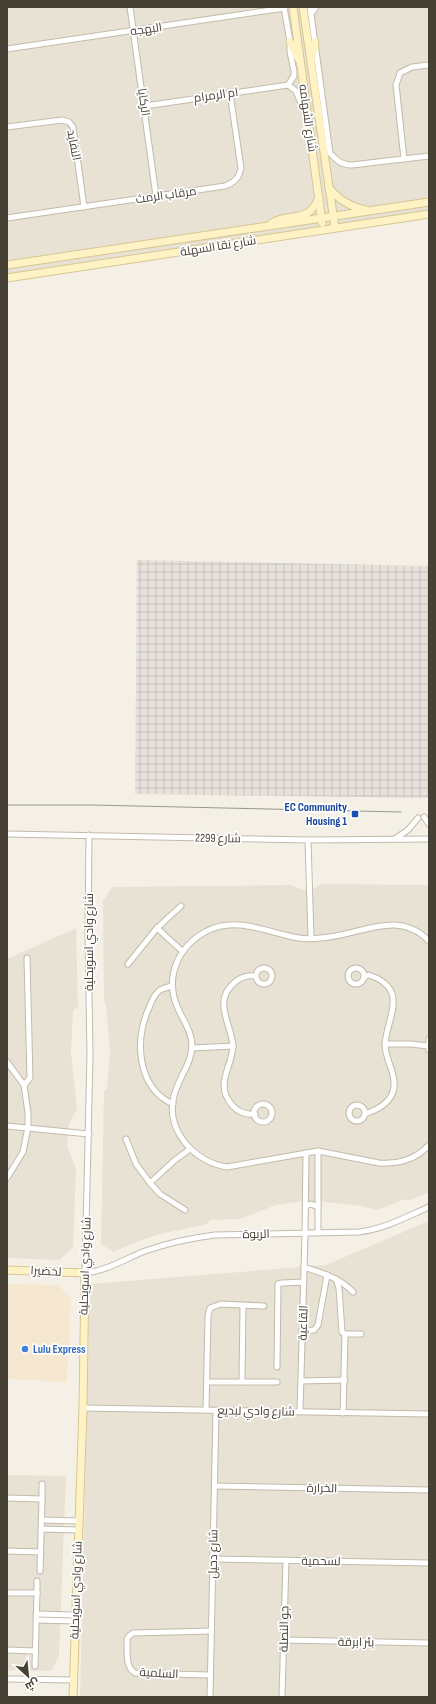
<svg xmlns="http://www.w3.org/2000/svg" width="436" height="1704" font-family="'Sofia Sans Condensed',Cairo,sans-serif">
	<style>
		.residential { fill: #e8e2d4 }
		.commercial { fill: #f6e8d0 }
		.industrial { fill: url(#industrial-grid) }
		.lines { fill: none; stroke-linecap: round; stroke-linejoin: round }
		.street-casing { stroke: #c2bbab; stroke-width: 7 }
		.secondary-casing { stroke: #d6c694; stroke-width: 9 }
		.street { stroke: #fff; stroke-width: 5 }
		.secondary { stroke: #fff3c5; stroke-width: 7 }
		.tram { stroke: #969696; stroke-width: 1 }
		.transit-dot { fill: #1a4fb4; stroke: #fff; stroke-width: 1.5 }
		.shop-dot { fill: #3f7fe0; stroke: #fff; stroke-width: 1.5 }
		.labels { text-anchor: middle; stroke-width: 3.5; stroke-linejoin: round; paint-order: stroke }
		.street-label { font-size: 12px; fill: #474035; stroke: #fff }
		.transit-label { font-size: 12px; font-weight: bold; fill: #164399; stroke: #fff; text-anchor: end }
		.shop-label { font-size: 12px; font-weight: bold; fill: #366cbe; stroke: #fff; text-anchor: start }
	</style>
	<defs>
		<pattern id="industrial-grid" width="8" height="8" patternUnits="userSpaceOnUse"><rect width="8" height="8" fill="#e6e1db"/><path d="M0 4h8M4 0v8" fill="none" stroke="#c7c2bd"/></pattern>
	</defs>
	<rect width="100%" height="100%" fill="#f4f0e6"/>
	<!-- residential -->
	<g class="residential">
		<path d="M7,7H429V213L7,280Z"/>
		<path d="M322,884L429,885V1192L409,1201L405,1199L377,1210L361,1206L318,1201L296,1202L276,1205L240,1219L210,1220L208,1224L160,1234L136,1242L113,1252L101,1244L104,1091L107,1089L110,1050L106,1004L104,1001L103,901L112,887L292,885L302,890L313,889Z"/>
		<path d="M76,928L78,1007L73,1010L71,1053L77,1109L69,1124L67,1146L76,1168L73,1247L59,1260L7,1258V959Z"/>
		<path d="M429,1221V1697H80L90,1284L326,1265Z"/>
		<path d="M7,1475L66,1476L59,1656L51,1671L7,1670Z"/>
	</g>
	<!-- commercial -->
	<path class="commercial" d="M7,1284L58,1285L71,1299L67,1382L7,1379Z"/>
	<!-- industrial -->
	<path class="industrial" d="M137,560L429,566V798L135,794Z"/>
	<g class="lines">
		<!-- street casing -->
		<g class="street-casing">
			<g id="street">
				<path d="M130,7L156,196"/>
				<path d="M310,7L330,153C337,161 342,165 352,165L429,156"/>
				<path d="M311,14L316,7"/>
				<path d="M7,49L285,8"/>
				<path d="M288,85L296,91L307,118"/>
				<path d="M145,106L288,85L294,76V71L290,52V42L284,7"/>
				<path d="M7,127L62,120L69,122L73,127L84,207"/>
				<path d="M404,159L396,85L400,73L412,67L429,65"/>
				<path d="M7,218L225,186C235,182 239,178 241,168L230,93"/>
				<path d="M424,817L429,824"/>
				<path d="M7,834L308,840L429,839"/>
				<path d="M89,835L88,935L90,1054L85,1273C106,1271 125,1259 145,1251C168,1243 191,1238 215,1235L359,1232C384,1229 406,1217 429,1207"/>
				<path d="M396,838L408,830L418,818"/>
				<path d="M308,840L311,938"/>
				<path d="M157,928L181,906"/>
				<path d="M429,941C399,910 364,933 329,937C320,938 309,940 299,938C269,933 235,915 205,932C178,947 165,977 177,1006C182,1019 192,1031 192,1045C192,1064 178,1078 174,1096C165,1130 194,1162 227,1167L318,1151L379,1163C399,1164 415,1160 429,1145"/>
				<path d="M128,964L157,928L182,951"/>
				<circle cx="264" cy="976" r="8"/>
				<circle cx="356" cy="976" r="8"/>
				<path d="M364,977L369,975C410,989 387,1017 385,1044"/>
				<path d="M172,986C168,987 164,988 160,990C154,994 152,1001 149,1008C134,1039 137,1088 173,1104"/>
				<path d="M429,1039V1050"/>
				<path d="M233,1046C231,1023 212,1001 235,982C241,977 248,975 255,976"/>
				<path d="M192,1048L233,1046C232,1068 214,1084 232,1105C238,1112 246,1115 255,1114"/>
				<path d="M7,1062L24,1085L28,1113V1127L23,1152L7,1178"/>
				<path d="M24,1085L30,1078L27,958"/>
				<circle cx="263" cy="1113" r="9"/>
				<circle cx="357" cy="1113" r="8"/>
				<path d="M365,1114C380,1109 396,1100 394,1081C393,1068 385,1058 385,1044H411L428,1046"/>
				<path d="M7,1126L89,1134"/>
				<path d="M126,1139L136,1164L150,1183"/>
				<path d="M318,1151V1233"/>
				<path d="M306,1206L311,1204L318,1207"/>
				<path d="M185,1210L160,1194L150,1183L175,1160L190,1149"/>
				<path d="M304,1267C322,1273 340,1278 353,1292"/>
				<path d="M336,1279L339,1288L342,1332L345,1334H361"/>
				<path d="M302,1331L314,1330L318,1325L327,1275"/>
				<path d="M277,1367L278,1284L282,1283L304,1282"/>
				<path d="M301,1381L345,1380"/>
				<path d="M207,1382H277"/>
				<path d="M242,1382L243,1305"/>
				<path d="M83,1408L429,1414"/>
				<path d="M206,1410L208,1316L210,1308L221,1304L264,1306"/>
				<path d="M300,1412L305,1234L306,1153"/>
				<path d="M343,1413L345,1334"/>
				<path d="M215,1486L429,1490"/>
				<path d="M7,1498L42,1499L40,1571"/>
				<path d="M42,1499V1484"/>
				<path d="M41,1520L79,1521"/>
				<path d="M41,1529L78,1530"/>
				<path d="M7,1551L41,1552"/>
				<path d="M213,1559L429,1563"/>
				<path d="M7,1593H37L35,1666"/>
				<path d="M37,1593V1581"/>
				<path d="M36,1614L75,1615"/>
				<path d="M36,1620L75,1621"/>
				<path d="M284,1640L429,1643"/>
				<path d="M7,1650L35,1651"/>
				<path d="M210,1675L135,1673C124,1666 128,1650 127,1639L129,1636L133,1633L211,1631"/>
				<path d="M7,1679L74,1680"/>
				<path d="M210,1697L216,1411"/>
				<path d="M282,1697L286,1560"/>
			</g>
		</g>
		<!-- secondary casing -->
		<g class="secondary-casing">
			<g id="secondary">
				<path d="M293,7L322,223"/>
				<path d="M303,7L335,228"/>
				<path d="M290,42L299,60"/>
				<path d="M312,58L315,42"/>
				<path d="M329,188C339,200 350,207 366,210"/>
				<path d="M268,226C286,210 308,227 319,197"/>
				<path d="M7,265L429,202"/>
				<path d="M7,278L429,214"/>
				<path d="M7,1270L85,1273L83,1408L73,1697"/>
			</g>
		</g>
		<!-- street -->
		<use href="#street" class="street"/>
		<!-- secondary -->
		<use href="#secondary" class="secondary"/>
		<!-- tram -->
		<path class="tram" d="M7,805H92L401,812"/>
	</g>
	<!-- markers -->
	<rect class="transit-dot" x="351" y="810" width="8" height="8" rx="2"/>
	<circle class="shop-dot" cx="25" cy="1349" r="4"/>
	<g class="labels">
		<!-- street labels -->
		<g class="street-label">
			<text transform="translate(146 29) rotate(-8)" y="4">البهجه</text>
			<text transform="translate(216 95) rotate(-8)" y="4">ام الرمرام</text>
			<text transform="translate(144 102) rotate(82)" y="4">الركايا</text>
			<text transform="translate(308 118) rotate(82)" y="4">شارع الشهامه</text>
			<text transform="translate(74 145) rotate(79)" y="4">النفايد</text>
			<text transform="translate(166 195) rotate(-8)" y="4">مرقاب الرمث</text>
			<text transform="translate(218 246) rotate(-9)" y="4">شارع نقا السهلة</text>
			<text transform="translate(218 838) rotate(1)" y="4">شارع 2299</text>
			<text transform="translate(89 942) rotate(-90)" y="4">شارع وادي اسويحلية</text>
			<text transform="translate(256 1234) rotate(-1)" y="4">الربوة</text>
			<text transform="translate(85 1266) rotate(-88)" y="4">شارع وادي اسويحلية</text>
			<text transform="translate(46 1271) rotate(3)" y="4">لخضيرا</text>
			<text transform="translate(303 1323) rotate(-88)" y="4">القاعية</text>
			<text transform="translate(256 1411) rotate(1)" y="4">شارع وادي لبديع</text>
			<text transform="translate(322 1488) rotate(1)" y="4">الخرارة</text>
			<text transform="translate(213 1554) rotate(-89)" y="4">شارع دحيل</text>
			<text transform="translate(321 1561) rotate(1)" y="4">لسحمية</text>
			<text transform="translate(76 1590) rotate(-88)" y="4">شارع وادي اسويحلية</text>
			<text transform="translate(284 1629) rotate(-89)" y="4">جو النصلة</text>
			<text transform="translate(356 1642) rotate(1)" y="4">بئر ابرقة</text>
			<text transform="translate(159 1673) rotate(3)" y="4">السلمية</text>
		</g>
		<!-- transit labels -->
		<g class="transit-label">
			<text x="347" y="811">EC Community<tspan x="347" dy="14">Housing 1</tspan></text>
		</g>
		<!-- shop labels -->
		<g class="shop-label">
			<text x="33" y="1353">Lulu Express</text>
		</g>
	</g>
	<!-- border -->
	<rect width="436" height="1704" fill="none" stroke="#474035" stroke-width="16"/>
	<!-- north arrow -->
	<g transform="translate(28 1676) rotate(153)" stroke="#ffffff" stroke-width="3" paint-order="stroke">
	<path d="M0-3L7 15L0 10L-7 15Z" fill="#474035"/>
	<text y="-6" font-size="11" font-weight="bold" text-anchor="middle" fill="#474035">ش</text>
	</g>
</svg>
